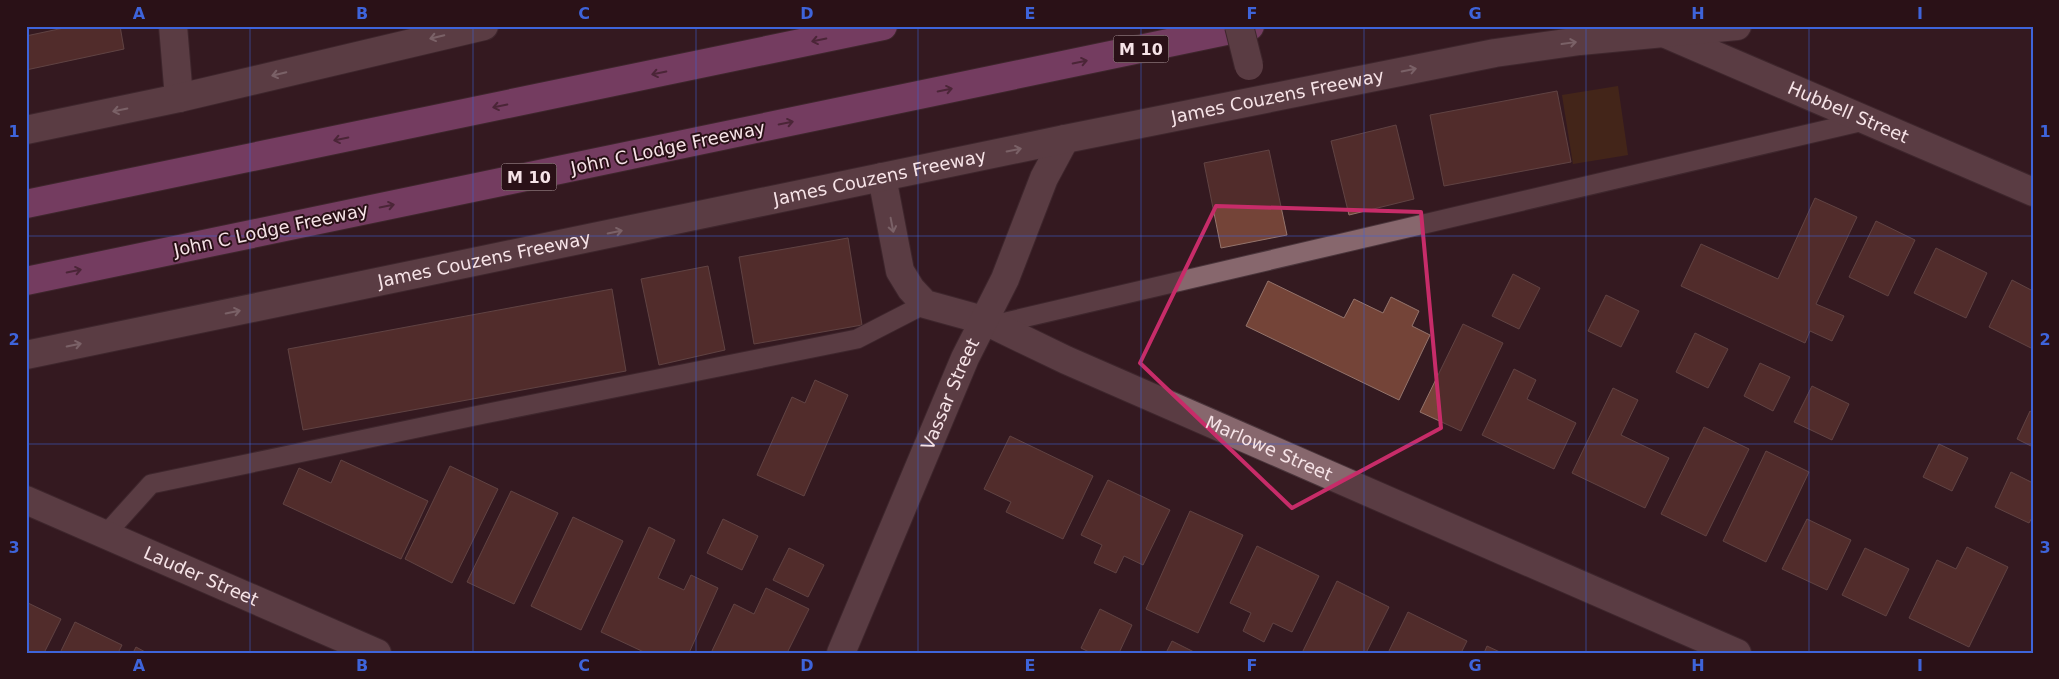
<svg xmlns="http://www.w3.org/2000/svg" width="2059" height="679" font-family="'DejaVu Sans',sans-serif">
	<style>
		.green { fill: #553411 }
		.building { fill: #744438; stroke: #94746c }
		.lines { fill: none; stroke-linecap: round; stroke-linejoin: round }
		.lane-casing { stroke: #4a353b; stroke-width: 21 }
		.street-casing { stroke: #4a353b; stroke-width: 30 }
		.secondary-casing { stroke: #4a353b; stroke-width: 30 }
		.highway-casing { stroke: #4a353b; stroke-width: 30 }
		.lane { stroke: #87676d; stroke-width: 19 }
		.street { stroke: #87676d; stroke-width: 28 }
		.secondary { stroke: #87676d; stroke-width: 28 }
		.highway { stroke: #c167ae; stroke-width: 28 }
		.secondary-bridge-casing { stroke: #4a353b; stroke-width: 30; stroke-linecap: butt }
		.secondary-bridge { stroke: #87676d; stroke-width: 28 }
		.oneway { stroke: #cfb8bc }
		.oneway2 { stroke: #663353 }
		.marked { fill: none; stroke: #c72c69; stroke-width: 4; stroke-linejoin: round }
		.grid { fill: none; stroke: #3e64da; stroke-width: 1; stroke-opacity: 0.55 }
		.labels { text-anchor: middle; stroke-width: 4; stroke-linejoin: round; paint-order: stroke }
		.shield { fill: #2a1117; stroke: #b9a4a9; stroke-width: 1 }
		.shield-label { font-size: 16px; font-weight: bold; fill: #f6e3e7 }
		.street-label { font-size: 18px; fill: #f6e3e7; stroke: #2a1117 }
		.neatline { fill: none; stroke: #3e64da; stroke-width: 2 }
		.grid-label { font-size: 16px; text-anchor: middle; font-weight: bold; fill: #3e64da }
	</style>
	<rect width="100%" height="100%" fill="#341a20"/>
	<!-- green -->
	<path class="green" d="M1618,86L1628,155L1573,164L1562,95Z"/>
	<!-- building -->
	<g class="building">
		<path d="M73,26H120L124,49L26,70V36Z"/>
		<path d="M1557,91L1571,162L1444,186L1430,115Z"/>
		<path d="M1396,125L1414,199L1349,215L1331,141Z"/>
		<path d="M1269,150L1287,235L1221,248L1204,163Z"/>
		<path d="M1815,198L1857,217L1816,304L1844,316L1832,341L1810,331L1805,343L1681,286L1701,244L1778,279Z"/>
		<path d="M1876,221L1915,240L1888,296L1849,277Z"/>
		<path d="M848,238L862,325L754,344L739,257Z"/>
		<path d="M1936,248L1987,273L1966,318L1914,293Z"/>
		<path d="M708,266L725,350L659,365L641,279Z"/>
		<path d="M1513,274L1540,288L1519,329L1492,316Z"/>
		<path d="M2012,280L2033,291V349L1989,327Z"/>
		<path d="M1268,281L1344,318L1354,299L1383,313L1391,297L1419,311L1412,326L1430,335L1399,400L1246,326Z"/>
		<path d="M612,289L626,371L303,430L288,349Z"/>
		<path d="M1606,295L1639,311L1621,347L1588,331Z"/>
		<path d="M1463,324L1503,343L1461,431L1420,412Z"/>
		<path d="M1695,333L1728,349L1708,388L1676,372Z"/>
		<path d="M1760,363L1790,377L1773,411L1744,396Z"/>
		<path d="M1514,369L1536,380L1527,399L1576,423L1554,469L1482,435Z"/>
		<path d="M815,380L848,395L804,496L757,475L792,397L805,403Z"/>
		<path d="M1812,386L1849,404L1832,440L1794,422Z"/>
		<path d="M1613,388L1638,400L1621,435L1669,458L1645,508L1572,473Z"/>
		<path d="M2030,411L2033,413V447L2017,439Z"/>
		<path d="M1704,427L1749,449L1706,536L1661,514Z"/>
		<path d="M1010,436L1093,476L1063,539L1006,512L1011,502L984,489Z"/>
		<path d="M1939,444L1968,458L1952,491L1923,477Z"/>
		<path d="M1766,451L1809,472L1766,562L1723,541Z"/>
		<path d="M341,460L428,501L401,559L283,504L299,468L331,483Z"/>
		<path d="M450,466L498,489L452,583L405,559Z"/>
		<path d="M2011,472L2033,483V516L2029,523L1995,507Z"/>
		<path d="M1108,480L1170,510L1143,565L1124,556L1116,573L1094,563L1102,545L1081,535Z"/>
		<path d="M511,491L558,513L514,604L467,582Z"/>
		<path d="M1190,511L1243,535L1198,633L1146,609Z"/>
		<path d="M573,517L623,541L581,630L531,606Z"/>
		<path d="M723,519L758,536L742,570L707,553Z"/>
		<path d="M1807,519L1851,540L1827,590L1782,569Z"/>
		<path d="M649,527L675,540L658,578L684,590L691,575L718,588L689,653H646L601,632Z"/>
		<path d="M1257,546L1319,576L1292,632L1273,623L1264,642L1243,631L1251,613L1230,603Z"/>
		<path d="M1967,547L2008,567L1969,647L1909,618L1937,560L1956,569Z"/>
		<path d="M789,548L824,565L808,597L773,580Z"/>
		<path d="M1865,548L1909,569L1886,616L1842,595Z"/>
		<path d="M1337,581L1389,607L1366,653H1302Z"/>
		<path d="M766,588L809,609L787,653H711L734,604L754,614Z"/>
		<path d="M26,602L61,619L44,653H26Z"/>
		<path d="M1100,609L1132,625L1119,653H1091L1081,648Z"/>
		<path d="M1408,612L1467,641L1461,653H1388Z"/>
		<path d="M75,622L122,645L118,653H60Z"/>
		<path d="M1172,641L1196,653H1166Z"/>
		<path d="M1487,646L1502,653H1484Z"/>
		<path d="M136,647L147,653H133Z"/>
	</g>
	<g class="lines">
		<!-- lane casing -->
		<g class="lane-casing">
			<g id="lane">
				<path d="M993,325L1868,120"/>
				<path d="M105,535L151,484L484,414L857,339L925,304"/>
			</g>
		</g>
		<!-- street casing -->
		<g class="street-casing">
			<g id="street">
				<path d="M173,26L179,98"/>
				<path id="s1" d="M882,177L900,271L911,289L925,304L983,320L1066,360L1737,653"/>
				<path id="s2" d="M26,500L377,653"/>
				<path id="s3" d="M841,653L965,358L1005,279L1044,178L1065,139"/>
			</g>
		</g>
		<!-- secondary casing -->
		<g class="secondary-casing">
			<g id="secondary">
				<path id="s4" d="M1668,35L2033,192"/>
				<path d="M26,130L179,98L484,26"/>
				<path id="s5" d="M26,355L1065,139L1495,53L1580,41L1737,26"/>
			</g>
		</g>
		<!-- highway casing -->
		<g class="highway-casing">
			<g id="highway">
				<path d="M26,204L883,26"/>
				<path d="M26,281L1250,26"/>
			</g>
		</g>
		<!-- lane -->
		<use href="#lane" class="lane"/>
		<!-- street -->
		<use href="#street" class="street"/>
		<!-- secondary -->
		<use href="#secondary" class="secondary"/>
		<!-- highway -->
		<use href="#highway" class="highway"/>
		<!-- secondary-bridge casing -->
		<g class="secondary-bridge-casing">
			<path id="secondary-bridge" d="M1239,26L1249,66"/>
		</g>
		<!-- secondary-bridge -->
		<use href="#secondary-bridge" class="secondary-bridge"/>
	</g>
	<!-- one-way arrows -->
	<defs><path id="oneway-shaft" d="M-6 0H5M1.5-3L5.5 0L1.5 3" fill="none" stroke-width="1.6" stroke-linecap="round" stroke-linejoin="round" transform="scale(1.25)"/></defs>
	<g class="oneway">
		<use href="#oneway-shaft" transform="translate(437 37) rotate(167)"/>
		<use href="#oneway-shaft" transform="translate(1569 43) rotate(-8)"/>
		<use href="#oneway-shaft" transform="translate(1409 70) rotate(-11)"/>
		<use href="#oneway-shaft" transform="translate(279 74) rotate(167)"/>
		<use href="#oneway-shaft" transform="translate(120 110) rotate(168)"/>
		<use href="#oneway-shaft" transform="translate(1014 150) rotate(-12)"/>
		<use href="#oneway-shaft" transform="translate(892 225) rotate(79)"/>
		<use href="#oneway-shaft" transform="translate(615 232) rotate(-12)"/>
		<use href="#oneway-shaft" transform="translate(233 312) rotate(-12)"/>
		<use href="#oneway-shaft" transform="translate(74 345) rotate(-12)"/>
	</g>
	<g class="oneway2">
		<use href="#oneway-shaft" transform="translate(819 40) rotate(168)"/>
		<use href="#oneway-shaft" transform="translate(1080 62) rotate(-12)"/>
		<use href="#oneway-shaft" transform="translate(659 73) rotate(168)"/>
		<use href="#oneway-shaft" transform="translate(945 90) rotate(-12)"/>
		<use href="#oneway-shaft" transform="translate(500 106) rotate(168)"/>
		<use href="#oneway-shaft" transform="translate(786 123) rotate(-12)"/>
		<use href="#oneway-shaft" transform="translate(341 139) rotate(168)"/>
		<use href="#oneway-shaft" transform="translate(387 206) rotate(-12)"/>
		<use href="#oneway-shaft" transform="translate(74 271) rotate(-12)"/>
	</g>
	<!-- marked area -->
	<path d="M0 0H2059V679H0ZM1216,206L1421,212L1441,428L1292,508L1140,363Z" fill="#341a20" fill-opacity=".55" fill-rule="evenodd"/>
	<path class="marked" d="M1216,206L1421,212L1441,428L1292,508L1140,363Z"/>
	<!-- grid -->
	<path class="grid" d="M250,26V653M473,26V653M696,26V653M918,26V653M1141,26V653M1364,26V653M1586,26V653M1809,26V653M26,236H2033M26,444H2033"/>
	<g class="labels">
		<!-- shield labels -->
		<g class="shield">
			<rect x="1113.5" y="35.5" width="55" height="27" rx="4"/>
			<rect x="501.5" y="163.5" width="55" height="27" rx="4"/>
		</g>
		<g class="shield-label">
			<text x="1141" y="55">M 10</text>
			<text x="529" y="183">M 10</text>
		</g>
		<!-- street labels -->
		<g class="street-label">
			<text dy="6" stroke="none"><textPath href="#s5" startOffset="1278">James Couzens Freeway</textPath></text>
			<text dy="6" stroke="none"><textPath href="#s4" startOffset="196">Hubbell Street</textPath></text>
			<text transform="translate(668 148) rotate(-12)" y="6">John C Lodge Freeway</text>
			<text dy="6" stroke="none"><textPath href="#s5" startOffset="872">James Couzens Freeway</textPath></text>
			<text transform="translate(271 230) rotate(-12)" y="6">John C Lodge Freeway</text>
			<text dy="6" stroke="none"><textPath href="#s5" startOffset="468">James Couzens Freeway</textPath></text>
			<text dy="6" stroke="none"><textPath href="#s3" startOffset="281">Vassar Street</textPath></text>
			<text dy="6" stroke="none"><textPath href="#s1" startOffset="511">Marlowe Street</textPath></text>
			<text dy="6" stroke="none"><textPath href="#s2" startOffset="191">Lauder Street</textPath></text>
		</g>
	</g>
	<!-- border -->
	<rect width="2059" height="679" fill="none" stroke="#2a1117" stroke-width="55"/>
	<rect x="28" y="28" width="2004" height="624" class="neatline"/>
	<g class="grid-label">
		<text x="139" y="19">A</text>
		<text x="362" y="19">B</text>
		<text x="584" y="19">C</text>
		<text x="807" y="19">D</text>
		<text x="1030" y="19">E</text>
		<text x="1252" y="19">F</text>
		<text x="1475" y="19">G</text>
		<text x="1698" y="19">H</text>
		<text x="1920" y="19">I</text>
		<text x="14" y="137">1</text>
		<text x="2045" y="137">1</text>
		<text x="14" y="345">2</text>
		<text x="2045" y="345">2</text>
		<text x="14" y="553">3</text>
		<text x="2045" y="553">3</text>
		<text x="139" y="671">A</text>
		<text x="362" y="671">B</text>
		<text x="584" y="671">C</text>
		<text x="807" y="671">D</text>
		<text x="1030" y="671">E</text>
		<text x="1252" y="671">F</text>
		<text x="1475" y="671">G</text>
		<text x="1698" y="671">H</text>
		<text x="1920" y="671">I</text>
	</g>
</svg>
